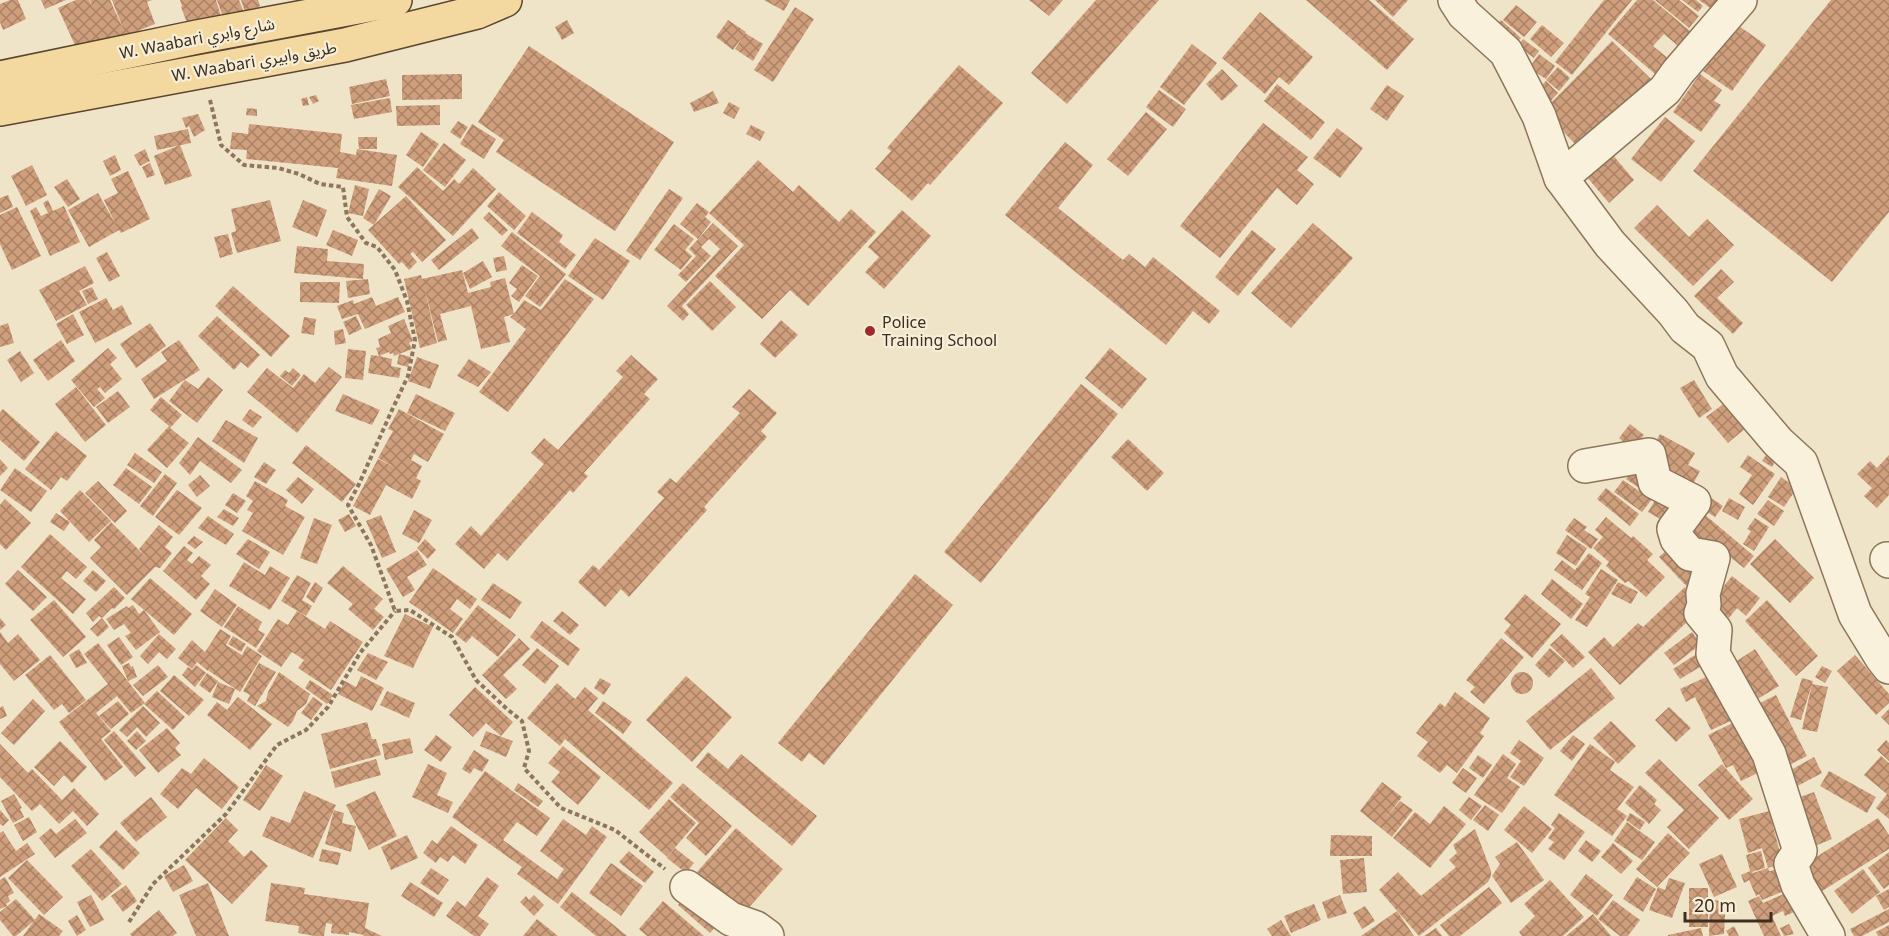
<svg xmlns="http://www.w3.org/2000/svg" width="1889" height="936" font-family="Georgia,'Noto Sans Arabic',serif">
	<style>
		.building { fill: url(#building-cross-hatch) }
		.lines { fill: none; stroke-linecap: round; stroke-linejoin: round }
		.minor-casing { stroke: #8d765c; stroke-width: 36 }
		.major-casing { stroke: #5b4430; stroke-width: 36 }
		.path { stroke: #8d765c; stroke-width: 4; stroke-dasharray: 4.5 3; stroke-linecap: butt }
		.minor { stroke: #faf1dc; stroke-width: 33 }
		.major { stroke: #f3d9a0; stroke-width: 33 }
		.poi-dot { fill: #9e2a2b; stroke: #f7eed8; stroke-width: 2 }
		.labels { text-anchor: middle; stroke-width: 4.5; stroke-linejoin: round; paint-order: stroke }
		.street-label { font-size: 16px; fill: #3d2e20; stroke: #f7eed8 }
		.poi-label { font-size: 16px; fill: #3d2e20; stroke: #f7eed8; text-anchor: start }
	</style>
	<defs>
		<pattern id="building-cross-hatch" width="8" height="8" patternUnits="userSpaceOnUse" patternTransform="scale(1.5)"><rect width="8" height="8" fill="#cf9f7d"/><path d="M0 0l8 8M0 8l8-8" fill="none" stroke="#a98266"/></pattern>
	</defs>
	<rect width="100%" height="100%" fill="#f0e4c8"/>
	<!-- building -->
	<g class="building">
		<path d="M10,0H18L26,19L3,30L0,22V4Z"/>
		<path d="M41,0H66L45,9Z"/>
		<path d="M76,0H89L92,6L90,0H110L124,31L112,0H152L147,2L155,24L79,54L58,8Z"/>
		<path d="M180,0H216L221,16L189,28L181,7L182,6Z"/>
		<path d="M217,0H239L244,13L224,20Z"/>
		<path d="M241,0H258L260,6L245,12Z"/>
		<path d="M764,0H790L784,11Z"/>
		<path d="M1029,0H1063L1049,16Z"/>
		<path d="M1096,0H1159L1067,104L1031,73Z"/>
		<path d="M1306,0H1369L1414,39L1387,70Z"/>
		<path d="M1375,0H1408L1393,17Z"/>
		<path d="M1604,0H1632L1572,75L1555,62Z"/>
		<path d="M1637,0H1653L1696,36L1684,51L1664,34L1653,46L1674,63L1661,79L1608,34Z"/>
		<path d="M1655,0H1679L1699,16L1689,28Z"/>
		<path d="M1682,0H1696L1703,6L1698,12Z"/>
		<path d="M1699,0H1721L1713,10Z"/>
		<path d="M1831,0H1889V212L1832,282L1693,171Z"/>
		<path d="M1516,5L1537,22L1524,37L1503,20Z"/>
		<path d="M795,7L814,19L773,82L754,70Z"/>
		<path d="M1260,12L1313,57L1289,85L1279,77L1265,94L1222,58Z"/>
		<path d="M567,20L574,33L562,40L555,27Z"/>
		<path d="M728,20L746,32L733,50L716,37Z"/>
		<path d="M1501,20L1521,38L1516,43L1496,25Z"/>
		<path d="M1736,24L1766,45L1732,91L1703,71Z"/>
		<path d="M1542,25L1564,43L1551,57L1530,39Z"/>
		<path d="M745,33L763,44L753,61L735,49Z"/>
		<path d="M1523,39L1539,51L1534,58L1518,46Z"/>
		<path d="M1612,41L1652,80L1582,151L1543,111Z"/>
		<path d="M1192,44L1217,63L1184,105L1160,87Z"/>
		<path d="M529,46L674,142L615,231L496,152L504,140L478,122Z"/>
		<path d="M1539,54L1555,66L1546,79L1529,68Z"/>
		<path d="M959,65L1003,103L930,185L928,183L912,201L875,169L891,151L887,148Z"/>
		<path d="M1558,67L1570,78L1559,91L1546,80Z"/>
		<path d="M1222,69L1238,86L1222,101L1206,84Z"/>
		<path d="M462,74V99L402,100V75Z"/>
		<path d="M1700,74L1722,90L1714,101L1721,105L1701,132L1673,112Z"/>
		<path d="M386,79L390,96L352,104L349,87Z"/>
		<path d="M1546,81L1558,93L1548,104L1535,92Z"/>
		<path d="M1277,84L1325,122L1311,140L1264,101Z"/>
		<path d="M1387,85L1404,96L1387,121L1370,109Z"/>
		<path d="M1159,90L1186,109L1173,127L1146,107Z"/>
		<path d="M713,91L719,103L694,112L690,103Z"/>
		<path d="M316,95L319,101L313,104L309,97Z"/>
		<path d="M307,97L309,105L303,106L301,99Z"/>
		<path d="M390,98L392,112L354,119L351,105Z"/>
		<path d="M729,102L740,108L734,119L723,113Z"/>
		<path d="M440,105V125L397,126L396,106Z"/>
		<path d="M247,108L257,109V116L246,115Z"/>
		<path d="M1146,112L1167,129L1128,176L1107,159Z"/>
		<path d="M198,114L205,130L194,137L189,126L186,128L182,118Z"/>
		<path d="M1665,117L1695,141L1661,182L1631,159Z"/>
		<path d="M458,121L468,127L460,139L450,132Z"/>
		<path d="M1263,123L1308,157L1297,170L1314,184L1297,205L1277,188L1220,258L1180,226Z"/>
		<path d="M249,124L342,134L340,152L356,155L357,149L397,155L392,186L336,178L338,168L246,159L247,150L230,149L232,132L248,134Z"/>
		<path d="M472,124L496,139L484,159L460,144Z"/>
		<path d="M751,125L765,132L760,141L746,134Z"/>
		<path d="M1337,128L1363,148L1340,178L1313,158Z"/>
		<path d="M188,129L191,143L157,150L154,136Z"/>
		<path d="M421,132L439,144L423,167L406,155Z"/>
		<path d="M358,137H377V149H359Z"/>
		<path d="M1065,142L1093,165L1058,208L1123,260L1129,254L1145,267L1153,257L1220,311L1209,324L1193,311L1166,345L1005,215Z"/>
		<path d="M444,143L466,160L445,187L423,170Z"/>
		<path d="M180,145L192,176L165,185L154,156Z"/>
		<path d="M145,149L150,161L140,166L134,155Z"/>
		<path d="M1612,154L1634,180L1609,203L1586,176Z"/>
		<path d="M115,155L121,170L110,176L103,161Z"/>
		<path d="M758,160L793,192L799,185L839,222L851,209L876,232L808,306L790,290L762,319L715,276L744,245L709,213Z"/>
		<path d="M150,163L155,175L147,178L142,167Z"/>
		<path d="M32,165L47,195L26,206L11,176Z"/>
		<path d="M417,167L443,191L454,179L459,184L473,168L496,189L453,236L398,187Z"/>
		<path d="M128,171L150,219L121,233L119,230L89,247L68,210L98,193L116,225L104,200L118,193L111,179Z"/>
		<path d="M67,179L80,199L68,207L54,187Z"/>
		<path d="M355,185L369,189L363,216L348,213Z"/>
		<path d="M379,189L391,196L374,225L363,218Z"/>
		<path d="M669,189L683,198L640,260L626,251Z"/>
		<path d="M499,192L526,216L514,230L487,206Z"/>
		<path d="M8,195L13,207L0,213V198Z"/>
		<path d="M406,196L446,240L422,262L413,252L410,254L417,262L409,270L402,262L399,264L368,230Z"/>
		<path d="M48,200L53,211L64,206L80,242L50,256L30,211L36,207L41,216L48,213L43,203Z"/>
		<path d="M270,200L281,241L237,253L231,233L236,231L231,209Z"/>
		<path d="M303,200L327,210L317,237L292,227Z"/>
		<path d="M697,203L709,212L705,217L711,222L698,239L680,224Z"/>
		<path d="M1657,205L1689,237L1707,219L1734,245L1693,286L1634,228Z"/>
		<path d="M17,207L41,256L12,270L0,244V215Z"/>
		<path d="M902,210L931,236L884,289L865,272L879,257L868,247Z"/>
		<path d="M489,212L508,230L502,236L483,218Z"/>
		<path d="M532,212L563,235L559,242L576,255L565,269L517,233Z"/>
		<path d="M713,223L738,246L682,306L689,314L683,321L667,306L720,249L709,239L701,247L711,256L686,282L678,275L696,256L689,249Z"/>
		<path d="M1313,223L1353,258L1291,328L1251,293Z"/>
		<path d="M674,224L694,239L685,250L692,256L681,270L654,250Z"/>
		<path d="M472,228L479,238L439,270L431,260Z"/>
		<path d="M333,230L358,240L352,256L326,245Z"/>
		<path d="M1252,230L1276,249L1238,296L1215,277Z"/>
		<path d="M512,232L566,274L540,307L525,296L540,276L501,246Z"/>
		<path d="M228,234L233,254L220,258L214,237Z"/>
		<path d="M595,238L630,261L603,300L568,276Z"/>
		<path d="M297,246L328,249L327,261L364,264L363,279L294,273Z"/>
		<path d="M107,252L120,276L109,282L96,258Z"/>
		<path d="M504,256L507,270L496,272L493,258Z"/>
		<path d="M483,261L492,277L470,289L463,273Z"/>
		<path d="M522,265L538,276L519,302L511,296L517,289L509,283Z"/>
		<path d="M85,266L94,283L79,291L87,305L56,321L39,290Z"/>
		<path d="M1721,269L1734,282L1717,298L1743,323L1733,334L1694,296Z"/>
		<path d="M462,270L468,293L491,287L490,282L505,278L514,314L524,300L541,310L565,279L594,299L508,412L479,392L526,329L510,317L514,314L504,317L510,342L481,349L471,306L440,314L447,340L438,342L424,286L437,343L420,348L404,279L421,275L422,279Z"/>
		<path d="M368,279L370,294L348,298L346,281Z"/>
		<path d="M710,281L736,307L712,331L686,305Z"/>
		<path d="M300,282H340L339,303L300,302Z"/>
		<path d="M233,286L290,336L271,357L215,306Z"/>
		<path d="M92,287L98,299L88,304L82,291Z"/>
		<path d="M372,297L376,306L398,297L405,312L365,329L358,314L342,319L337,306L353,300L354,304Z"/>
		<path d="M106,298L113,310L122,305L132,324L95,343L79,312Z"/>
		<path d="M73,314L84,335L67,344L56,324Z"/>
		<path d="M217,316L260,355L248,368L241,362L234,370L198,336Z"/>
		<path d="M356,316L362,329L349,335L343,322Z"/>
		<path d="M304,317L316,319L314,335L301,333Z"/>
		<path d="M404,319L413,341L409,343L412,349L394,356L393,353L390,354L389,352L379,356L392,359L391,366L401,368L399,378L368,373L371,355L379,356L376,348L380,347L378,339L391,333L388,326Z"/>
		<path d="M781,320L798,335L775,358L760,344Z"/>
		<path d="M8,323L14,343L0,347V326Z"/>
		<path d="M150,323L166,346L136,368L120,344Z"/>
		<path d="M343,329L346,343L335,345L334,331Z"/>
		<path d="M61,340L75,361L48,381L33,360Z"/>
		<path d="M179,340L200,370L154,399L141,379L167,361L161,352Z"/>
		<path d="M108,348L117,358L110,364L122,379L105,393L100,387L97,389L105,398L94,407L71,380Z"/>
		<path d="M1110,348L1147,379L1122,409L1085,378Z"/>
		<path d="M348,349L366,351L363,380L345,378Z"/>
		<path d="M20,351L34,373L21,382L7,360Z"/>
		<path d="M399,354L411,357L408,367L397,364Z"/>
		<path d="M631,355L658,379L644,394L650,399L584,473L588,476L573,493L570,490L507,561L498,553L484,569L455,544L471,526L481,536L544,464L531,453L544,438L558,450L623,377L616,371Z"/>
		<path d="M417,357L439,365L430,389L408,381Z"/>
		<path d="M469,359L491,372L478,387L457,376Z"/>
		<path d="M329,367L342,377L297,433L247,392L267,368L293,388L304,374L315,383Z"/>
		<path d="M293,368L301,375L292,386L280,376L285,370L289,373Z"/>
		<path d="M208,377L223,390L197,423L169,401L185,380L198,389Z"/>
		<path d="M1694,380L1712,409L1699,418L1680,388Z"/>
		<path d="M1081,384L1118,414L981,583L944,552Z"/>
		<path d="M76,387L106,425L85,442L55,404Z"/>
		<path d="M749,389L777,413L761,431L767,437L704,507L707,510L629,597L621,589L605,607L578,582L593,565L599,570L664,498L657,492L670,478L676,483L740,413L732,407Z"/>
		<path d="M118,391L130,407L108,423L96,407Z"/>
		<path d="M343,394L380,410L372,425L335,411Z"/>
		<path d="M416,394L455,413L445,431L407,413Z"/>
		<path d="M161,397L182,415L170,428L189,443L167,468L147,450L169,426L150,410Z"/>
		<path d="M1726,402L1747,427L1728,443L1706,417Z"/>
		<path d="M3,409L40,442L24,461L0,440V412Z"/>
		<path d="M250,409L262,417L253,428L242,420Z"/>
		<path d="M399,409L444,434L428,462L414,454L411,460L422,466L416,478L421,481L412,499L386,485L370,515L353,506L378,459L396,468L378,458L393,431L388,429Z"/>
		<path d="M226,420L258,438L244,463L212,441Z"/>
		<path d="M1630,424L1644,435L1632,449L1619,438Z"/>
		<path d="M56,431L87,456L67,481L61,477L51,490L25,469Z"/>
		<path d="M1660,434L1695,453L1688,465L1700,471L1687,495L1650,452Z"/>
		<path d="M198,437L242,470L231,483L200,461L190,475L179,463Z"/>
		<path d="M1128,439L1164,473L1147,491L1111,457Z"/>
		<path d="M306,445L356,484L342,502L292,463Z"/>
		<path d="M1768,452L1777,458L1772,467L1762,461Z"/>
		<path d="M135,453L162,472L154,483L127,465Z"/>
		<path d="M1748,455L1775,474L1753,505L1739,494L1752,475L1740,467Z"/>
		<path d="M1889,455V495L1877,508L1864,496L1872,488L1857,474L1870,461L1877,468Z"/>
		<path d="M0,459L8,468L0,476Z"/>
		<path d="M264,462L276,470L266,484L254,477Z"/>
		<path d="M1638,463L1650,472L1639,488L1626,479Z"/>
		<path d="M15,468L47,491L31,512L0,490Z"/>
		<path d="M126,468L152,487L139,504L113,485Z"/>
		<path d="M165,474L177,483L153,516L140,506Z"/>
		<path d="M200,475L210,486L197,497L188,485Z"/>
		<path d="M298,477L314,489L302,504L286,490Z"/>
		<path d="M1781,477L1797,488L1784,507L1768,497Z"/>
		<path d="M1623,480L1639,491L1647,480L1660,489L1642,512L1614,492Z"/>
		<path d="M98,481L127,511L115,523L85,493Z"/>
		<path d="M255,481L288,500L285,506L305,517L283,555L242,531L253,513L247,510L253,501L246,496Z"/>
		<path d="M1663,487L1686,500L1666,536L1656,531L1662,520L1648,512Z"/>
		<path d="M1606,488L1639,514L1630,526L1597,499Z"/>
		<path d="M80,490L111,521L89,542L60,511Z"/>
		<path d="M177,490L202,508L179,535L155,517Z"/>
		<path d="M233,493L246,501L237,513L225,505Z"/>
		<path d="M1710,497L1723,506L1715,517L1702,509Z"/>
		<path d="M1729,498L1745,507L1738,520L1722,511Z"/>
		<path d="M5,499L31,523L6,550L0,544V505Z"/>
		<path d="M1768,500L1784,511L1774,526L1757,514Z"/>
		<path d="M224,509L239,518L233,526L217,517Z"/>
		<path d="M1698,509L1754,556L1744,568L1714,544L1706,554L1679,531Z"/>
		<path d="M414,510L432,520L419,543L402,534Z"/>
		<path d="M56,513L70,522L64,531L50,522Z"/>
		<path d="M349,514L356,526L345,532L338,520Z"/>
		<path d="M381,515L396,552L382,558L366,521Z"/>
		<path d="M208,516L234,534L226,545L198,528Z"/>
		<path d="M1606,517L1631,538L1633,536L1653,554L1647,560L1665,577L1646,597L1628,581L1625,583L1606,566L1609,562L1593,548L1603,537L1595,530Z"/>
		<path d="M314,518L332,525L317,564L300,558Z"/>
		<path d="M1574,518L1587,527L1584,530L1598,539L1591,549L1565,530Z"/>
		<path d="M1755,518L1769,527L1754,551L1743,544L1751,531L1747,529Z"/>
		<path d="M111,522L146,557L139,549L159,525L173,537L165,547L172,553L160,568L155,567L127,595L90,558L101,547L94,540Z"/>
		<path d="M50,534L87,567L76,579L67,571L61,578L86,599L73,614L21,567Z"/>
		<path d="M1567,535L1587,548L1576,566L1556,553Z"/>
		<path d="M194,536L203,542L195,549L187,543Z"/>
		<path d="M248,539L270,552L259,569L236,554Z"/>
		<path d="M425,539L436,550L428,559L417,548Z"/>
		<path d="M1775,539L1814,578L1790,603L1750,564Z"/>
		<path d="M1673,544L1704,578L1691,591L1659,557Z"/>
		<path d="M184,546L193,553L187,560L192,564L199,556L211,565L201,576L210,584L196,600L163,571Z"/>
		<path d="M417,550L427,565L407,577L415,590L403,597L386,569Z"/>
		<path d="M1589,553L1602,563L1582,590L1554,570L1562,560L1575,570Z"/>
		<path d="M244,562L265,575L270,566L290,578L270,610L229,586Z"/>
		<path d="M343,566L383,599L374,609L384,617L373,630L348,609L353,604L327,583Z"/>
		<path d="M433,568L477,599L470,609L457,599L450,609L463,619L453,633L409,602Z"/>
		<path d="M1601,569L1618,580L1587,627L1575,620L1590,597L1585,594Z"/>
		<path d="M18,570L47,597L33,611L5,584Z"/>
		<path d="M93,570L106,581L96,592L83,581Z"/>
		<path d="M915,574L953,605L824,765L809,753L802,762L778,743Z"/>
		<path d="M297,575L311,583L302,600L312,606L306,616L281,601Z"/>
		<path d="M1732,576L1760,598L1746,616L1737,608L1729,618L1710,603Z"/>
		<path d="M150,578L192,614L174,635L131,599Z"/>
		<path d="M1552,579L1583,604L1571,619L1541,594Z"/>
		<path d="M315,582L323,588L314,603L306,597Z"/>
		<path d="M1618,582L1638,592L1631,604L1611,594Z"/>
		<path d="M493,583L522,602L510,619L481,600Z"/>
		<path d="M114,587L125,598L114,609L112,608L102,618L99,616L93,622L86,613Z"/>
		<path d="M1685,587L1704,606L1620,685L1588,652L1604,637L1613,647L1638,623L1643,627Z"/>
		<path d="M215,589L237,605L222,627L200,611Z"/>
		<path d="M1525,594L1561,624L1532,658L1504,633L1511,625L1504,619Z"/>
		<path d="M54,600L86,637L63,657L30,620Z"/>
		<path d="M1767,600L1818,656L1796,676L1745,621Z"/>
		<path d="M133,605L139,614L144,610L160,632L136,650L125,636L131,633L124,624L114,630L106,619L127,606L128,608Z"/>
		<path d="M478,605L516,635L498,657L472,636L466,643L455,634Z"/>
		<path d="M238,606L262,622L258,630L265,634L256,648L224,627Z"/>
		<path d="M297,611L325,629L330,621L363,642L331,690L298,668L304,660L292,652L281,667L257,651L278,619L288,625Z"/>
		<path d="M562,611L579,625L570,635L553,621Z"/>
		<path d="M405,614L433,627L413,668L384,656Z"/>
		<path d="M0,618L6,625L0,630Z"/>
		<path d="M102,618L109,627L98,637L90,629Z"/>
		<path d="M542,621L580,649L568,666L530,637Z"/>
		<path d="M220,629L231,636L226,645L242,655L247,646L262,656L240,692L209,671L210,669L208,671L197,662L192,669L178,658L192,640L205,652Z"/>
		<path d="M0,632L8,643L18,634L40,660L14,681L0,664Z"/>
		<path d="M1692,632L1701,644L1674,665L1664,653Z"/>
		<path d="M159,634L176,649L167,659L159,652L148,664L140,656Z"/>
		<path d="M1562,634L1585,657L1573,668L1550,645Z"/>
		<path d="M233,636L246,644L241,652L228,644Z"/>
		<path d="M119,637L133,657L121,665L107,645Z"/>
		<path d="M519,638L530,649L503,675L517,689L506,699L482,675Z"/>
		<path d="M1501,638L1524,657L1484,704L1470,692L1475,687L1466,680Z"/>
		<path d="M98,643L145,703L131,713L117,696L96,713L111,731L101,739L123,767L105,781L59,722L108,684L84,654Z"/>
		<path d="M537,648L559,666L545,684L522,665Z"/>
		<path d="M1550,648L1565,661L1549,678L1535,665Z"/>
		<path d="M79,649L87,663L76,668L69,655Z"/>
		<path d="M1755,649L1779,686L1746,706L1723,670Z"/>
		<path d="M368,653L388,662L376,680L357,670Z"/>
		<path d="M1698,653L1705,664L1680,679L1673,669Z"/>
		<path d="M50,655L86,700L69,713L62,704L54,710L25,675Z"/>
		<path d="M1855,655L1889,694V703L1876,715L1837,671Z"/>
		<path d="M129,663L131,667L133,666L137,677L128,681L122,666Z"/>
		<path d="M259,663L276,672L255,706L247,701L250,695L243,691Z"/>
		<path d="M158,665L168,677L143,696L133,685Z"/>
		<path d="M196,665L206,673L195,687L182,675L188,667L192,670Z"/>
		<path d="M1822,666L1832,671L1825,683L1815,677Z"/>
		<path d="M1591,668L1615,698L1550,750L1526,721Z"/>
		<path d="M279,672L310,694L306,704L297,711L293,721L288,727L257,706L266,701L268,692Z"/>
		<path d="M1717,672L1737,718L1711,730L1695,697L1686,702L1680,689Z"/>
		<circle cx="1522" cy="683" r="11"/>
		<path d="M207,673L218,681L210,693L199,685Z"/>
		<path d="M174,675L204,700L189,716L160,691Z"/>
		<path d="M361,676L384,688L372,711L338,694L345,681L356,687Z"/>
		<path d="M686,676L732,717L692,762L646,720Z"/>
		<path d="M600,678L611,684L604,695L594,688Z"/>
		<path d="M1802,678L1813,681L1801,720L1790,717Z"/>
		<path d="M310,680L333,695L327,704L305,688Z"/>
		<path d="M218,682L235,689L229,704L212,697Z"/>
		<path d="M557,683L575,699L585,687L598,698L588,710L673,783L649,810L565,739L560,746L527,718Z"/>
		<path d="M1812,684L1828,687L1817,732L1802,729Z"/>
		<path d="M475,687L513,722L501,736L486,723L473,737L449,715Z"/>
		<path d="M157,691L185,717L173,730L144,704Z"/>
		<path d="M387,691L415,703L409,718L380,705Z"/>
		<path d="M1455,692L1490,718L1480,733L1484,736L1457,773L1447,765L1440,773L1417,756L1428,742L1416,733L1440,703L1445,707Z"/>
		<path d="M1776,695L1807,756L1781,769L1750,708Z"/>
		<path d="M238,697L272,724L250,750L207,715L217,702L227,710Z"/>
		<path d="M313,697L323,704L311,720L301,713Z"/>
		<path d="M33,699L45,711L14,745L1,733Z"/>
		<path d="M118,701L129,714L111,729L99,716Z"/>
		<path d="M603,701L632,722L623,734L595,713Z"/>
		<path d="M3,706L7,716L0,719V708Z"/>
		<path d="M143,706L160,723L146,737L137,727L127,737L119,730Z"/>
		<path d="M1669,707L1691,728L1676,742L1655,720Z"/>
		<path d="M1889,709V725L1881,717Z"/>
		<path d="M1739,720L1764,770L1741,781L1733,765L1726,768L1708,735Z"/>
		<path d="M1611,721L1636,746L1618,764L1593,738Z"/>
		<path d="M367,722L372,739H376L381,755L330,769L321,734Z"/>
		<path d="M167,728L180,743L175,748L181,755L158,773L139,750Z"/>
		<path d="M114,731L146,768L135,777L104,740Z"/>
		<path d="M137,731L146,741L136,750L127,741Z"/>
		<path d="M486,731L513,741L506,757L480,746Z"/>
		<path d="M436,735L452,747L441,762L424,750Z"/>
		<path d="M1573,735L1585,744L1572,761L1560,751Z"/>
		<path d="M410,738L413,753L385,760L382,744Z"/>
		<path d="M1519,740L1544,758L1524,786L1510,777L1521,761L1510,753Z"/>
		<path d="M1886,740L1889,743V761L1877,750Z"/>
		<path d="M60,741L87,767L72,783L64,775L54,786L34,767Z"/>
		<path d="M0,744L28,773L32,769L62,800L74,788L99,814L87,826L73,811L59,824L40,804L32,811L0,777Z"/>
		<path d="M1590,744L1615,762L1610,770L1634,787L1617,809L1627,816L1612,836L1554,795Z"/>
		<path d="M563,746L601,777L578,805L551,782L560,772L548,763Z"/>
		<path d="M474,750L489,760L482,772L474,768L470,774L462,769Z"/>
		<path d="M708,752L728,769L741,754L817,816L792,846L696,767Z"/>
		<path d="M1503,754L1516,764L1507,778L1520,787L1502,813L1474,795Z"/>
		<path d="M1478,755L1492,765L1483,778L1469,768Z"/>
		<path d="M1881,756L1889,763V819L1876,808L1887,794L1864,775Z"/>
		<path d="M1814,757L1822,773L1790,790L1782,775Z"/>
		<path d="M204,758L239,787L222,809L196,788L178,809L160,794L182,768L191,774Z"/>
		<path d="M376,759L381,775L335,788L331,772Z"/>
		<path d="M1659,759L1719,818L1689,849L1667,827L1684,810L1645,773Z"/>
		<path d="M428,764L447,773L437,795L453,802L448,813L412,797Z"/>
		<path d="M1722,764L1753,799L1729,820L1698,785Z"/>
		<path d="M266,765L283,776L260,811L243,800Z"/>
		<path d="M1463,768L1477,778L1466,793L1452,783Z"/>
		<path d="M485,771L550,818L537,836L517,822L503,840L557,879L564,869L540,851L563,819L586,835L592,826L607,837L558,904L517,874L522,867L452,817Z"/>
		<path d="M1829,771L1876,797L1867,813L1820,786Z"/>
		<path d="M1382,782L1402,797L1385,819L1400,801L1413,810L1392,837L1360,811Z"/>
		<path d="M518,783L543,801L538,807L514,790Z"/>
		<path d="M683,783L732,826L706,856L686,838L699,823L670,797Z"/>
		<path d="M1640,785L1657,800L1654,804L1661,810L1649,824L1625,803Z"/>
		<path d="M304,791L336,805L313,858L262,836L271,816L290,823Z"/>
		<path d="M375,791L397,836L369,850L346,805Z"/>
		<path d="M1814,792L1832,839L1805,850L1786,802Z"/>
		<path d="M14,794L22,808L20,809L24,817L13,823L1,801Z"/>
		<path d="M151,797L167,817L136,842L120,823Z"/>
		<path d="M1469,797L1482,806L1471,820L1459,810Z"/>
		<path d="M669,799L696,823L667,857L639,832Z"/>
		<path d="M1485,805L1499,815L1488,831L1473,820Z"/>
		<path d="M1444,806L1466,824L1430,868L1393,838L1415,812L1430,824Z"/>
		<path d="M1524,806L1552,829L1532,853L1504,830Z"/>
		<path d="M0,810L9,820L3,826L0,824Z"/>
		<path d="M334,810L344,813L342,823L356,826L351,852L325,844Z"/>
		<path d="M1769,811L1783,864L1768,868L1762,848L1748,853L1739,819Z"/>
		<path d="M1559,813L1585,832L1564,860L1548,849L1554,842L1548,838L1555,828L1551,825Z"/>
		<path d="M1630,813L1645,822L1640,830L1626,820Z"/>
		<path d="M29,817L37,832L23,841L14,825Z"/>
		<path d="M226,818L238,830L228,841L244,857L251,850L268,866L232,904L185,860Z"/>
		<path d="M1878,818L1889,835V849L1811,898L1794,871Z"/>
		<path d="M75,819L87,833L55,858L39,838L51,828L56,834Z"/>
		<path d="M1627,822L1655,842L1642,860L1614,841Z"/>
		<path d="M451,826L478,845L465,864L453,855L448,862L440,857L436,863L423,853L432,840L437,844Z"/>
		<path d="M736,828L783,869L744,913L697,872Z"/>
		<path d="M1475,829L1491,871V876L1488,882L1419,936L1379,890L1398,872L1421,896L1456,867L1449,860L1457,853L1453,845Z"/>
		<path d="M116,830L140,853L123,870L99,847Z"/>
		<path d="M3,831L16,851L27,843L35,854L0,877V833Z"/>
		<path d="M1668,833L1690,853L1657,887L1636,869Z"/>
		<path d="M407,835L418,858L391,870L381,847Z"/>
		<path d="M1331,835L1372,836V856H1330Z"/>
		<path d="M1586,840L1601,851L1592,862L1578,851Z"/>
		<path d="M1517,842L1544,880L1511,903L1492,876L1500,864L1495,857Z"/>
		<path d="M1613,843L1633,861L1621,874L1601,857Z"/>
		<path d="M675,848L694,863L686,873L667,858Z"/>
		<path d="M91,849L122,884L102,901L71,866Z"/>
		<path d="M322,849L341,853L338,865L319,861Z"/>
		<path d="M629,851L654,872L645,883L619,862Z"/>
		<path d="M1761,851L1765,868L1752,872L1753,873L1768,868L1769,871H1771L1785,865L1794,887L1762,900L1759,894L1756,896L1749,880L1744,883L1741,875L1750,871L1746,855Z"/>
		<path d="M1889,852V885L1884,889L1868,868Z"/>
		<path d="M1722,854L1737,887L1714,897L1699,864Z"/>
		<path d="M1364,858L1367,892L1343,894L1340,860Z"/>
		<path d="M27,860L63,897L44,915L8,878Z"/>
		<path d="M611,863L643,886L621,916L589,893Z"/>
		<path d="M184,865L193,881L173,892L164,876Z"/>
		<path d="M431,868L449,880L438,895L420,883Z"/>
		<path d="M1863,869L1880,892L1852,914L1834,891Z"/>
		<path d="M1586,874L1613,895L1597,916L1570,895Z"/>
		<path d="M5,877L14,893L8,896L10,901L6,904L7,906L0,909V880Z"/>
		<path d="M487,877L499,886L478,916L489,924L480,936H474L446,916L457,901L465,907Z"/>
		<path d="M1637,877L1656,889L1643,912L1623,899Z"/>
		<path d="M1669,878L1685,883L1672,918L1649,910L1658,887L1665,890Z"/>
		<path d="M1550,880L1584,917L1563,936H1522L1519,932L1535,916L1524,904Z"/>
		<path d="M410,882L443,903L434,917L401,896Z"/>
		<path d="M208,883L229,936H196L179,895Z"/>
		<path d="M271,883L305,888L304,894L369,903L365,928L382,936H363L364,935L349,932V935L331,933L332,924L326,923L324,936H315L298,933L299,926L265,921Z"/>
		<path d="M126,885L137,901L123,912L111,896Z"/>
		<path d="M1489,887L1502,903L1460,936H1449L1440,925Z"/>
		<rect x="1689" y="888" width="19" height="39"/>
		<path d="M1797,888L1805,907L1785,916L1783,911L1772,916L1781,936H1764L1748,901L1759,896L1763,903Z"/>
		<path d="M1889,889V907L1884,910L1876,896Z"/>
		<path d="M572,892L615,926L627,936H596L560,907Z"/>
		<path d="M689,892L721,920L710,933L678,905Z"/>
		<path d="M91,895L104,920L90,927L77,902Z"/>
		<path d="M534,895L544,905L534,916L520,902L526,896L529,900Z"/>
		<path d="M1340,895L1347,913L1328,919L1322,902Z"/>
		<path d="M16,899L35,920L16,936H13L0,920V912Z"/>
		<path d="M1613,900L1640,920L1628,936H1620L1598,919Z"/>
		<path d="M1710,900L1726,901L1724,934L1709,936Z"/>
		<path d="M663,901L704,936H647L639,929Z"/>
		<path d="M1314,904L1321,920L1291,933L1284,916Z"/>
		<path d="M1365,906L1375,921L1362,929L1353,913Z"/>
		<path d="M1889,909V922L1862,936H1854L1850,929Z"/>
		<path d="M159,910L177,933L173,936H132L130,934Z"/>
		<path d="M1397,911L1414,936H1361L1384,920Z"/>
		<path d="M39,914L63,931L59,936H23Z"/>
		<path d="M1593,914L1611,936H1566Z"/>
		<path d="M77,915L86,930L77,936L68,921Z"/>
		<path d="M537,919L558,936H523Z"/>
		<path d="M1281,920L1291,936H1272L1267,929Z"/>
		<path d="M1789,924L1794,934L1784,936L1780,928Z"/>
		<path d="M1889,925V936H1878L1876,932Z"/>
		<path d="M1734,926L1739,936H1729L1726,931Z"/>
		<path d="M1436,928L1442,936H1424Z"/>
		<path d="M1701,928L1703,936H1668V935Z"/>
	</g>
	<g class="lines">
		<!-- minor casing -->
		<g class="minor-casing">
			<g id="minor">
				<path d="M1455,0L1464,14L1506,52L1539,116L1561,178L1610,244L1673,312L1685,328L1708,346L1722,376L1778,442L1801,463L1855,614L1882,658L1889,667"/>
				<path d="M1561,178L1665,90L1678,72L1740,0"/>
				<path d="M1585,466L1649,455L1655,482L1694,502L1674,529L1677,539L1690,554L1713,558L1703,594L1704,605L1701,613L1715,630L1713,654L1769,754L1800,851L1791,864L1798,885L1828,936"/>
				<path d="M1887,559L1889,561"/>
				<path d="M687,887L731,919L756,928L767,936"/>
			</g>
		</g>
		<!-- major casing -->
		<g class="major-casing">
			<g id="major">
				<path d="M0,78L197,37L395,0"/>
				<path d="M0,109L345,45L477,12L505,0"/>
			</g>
		</g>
		<!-- path -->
		<g class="path">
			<path d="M210,100L221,145L244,165L278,168L299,174L320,184L343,187L347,217L366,243L377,247L395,270L407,301L415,340L408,376L392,410L359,484L348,505L371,545L395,611L410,610L452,637L476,680L507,709L522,721L529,751L524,768L561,808L615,830L665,869"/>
			<path d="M129,922L153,884L226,814L277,745L306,730L328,707L360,653L395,611"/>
		</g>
		<!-- minor -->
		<use href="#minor" class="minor"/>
		<!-- major -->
		<use href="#major" class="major"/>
	</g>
	<!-- markers -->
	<circle class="poi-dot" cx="870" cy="331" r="6"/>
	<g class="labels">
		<!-- street labels -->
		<g class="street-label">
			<text transform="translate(197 38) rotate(-11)" y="6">W. Waabari شارع وابري</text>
			<text transform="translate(254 61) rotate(-10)" y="6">W. Waabari طريق وابيري</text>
		</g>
		<!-- poi labels -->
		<g class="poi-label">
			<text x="882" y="328">Police<tspan x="882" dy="18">Training School</tspan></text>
		</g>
	</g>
	<!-- scale -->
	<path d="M1685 912v9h86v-9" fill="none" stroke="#3d2e20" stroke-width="3"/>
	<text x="1694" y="912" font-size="18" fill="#3d2e20" stroke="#f7eed8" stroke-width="4.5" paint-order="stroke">20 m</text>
</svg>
